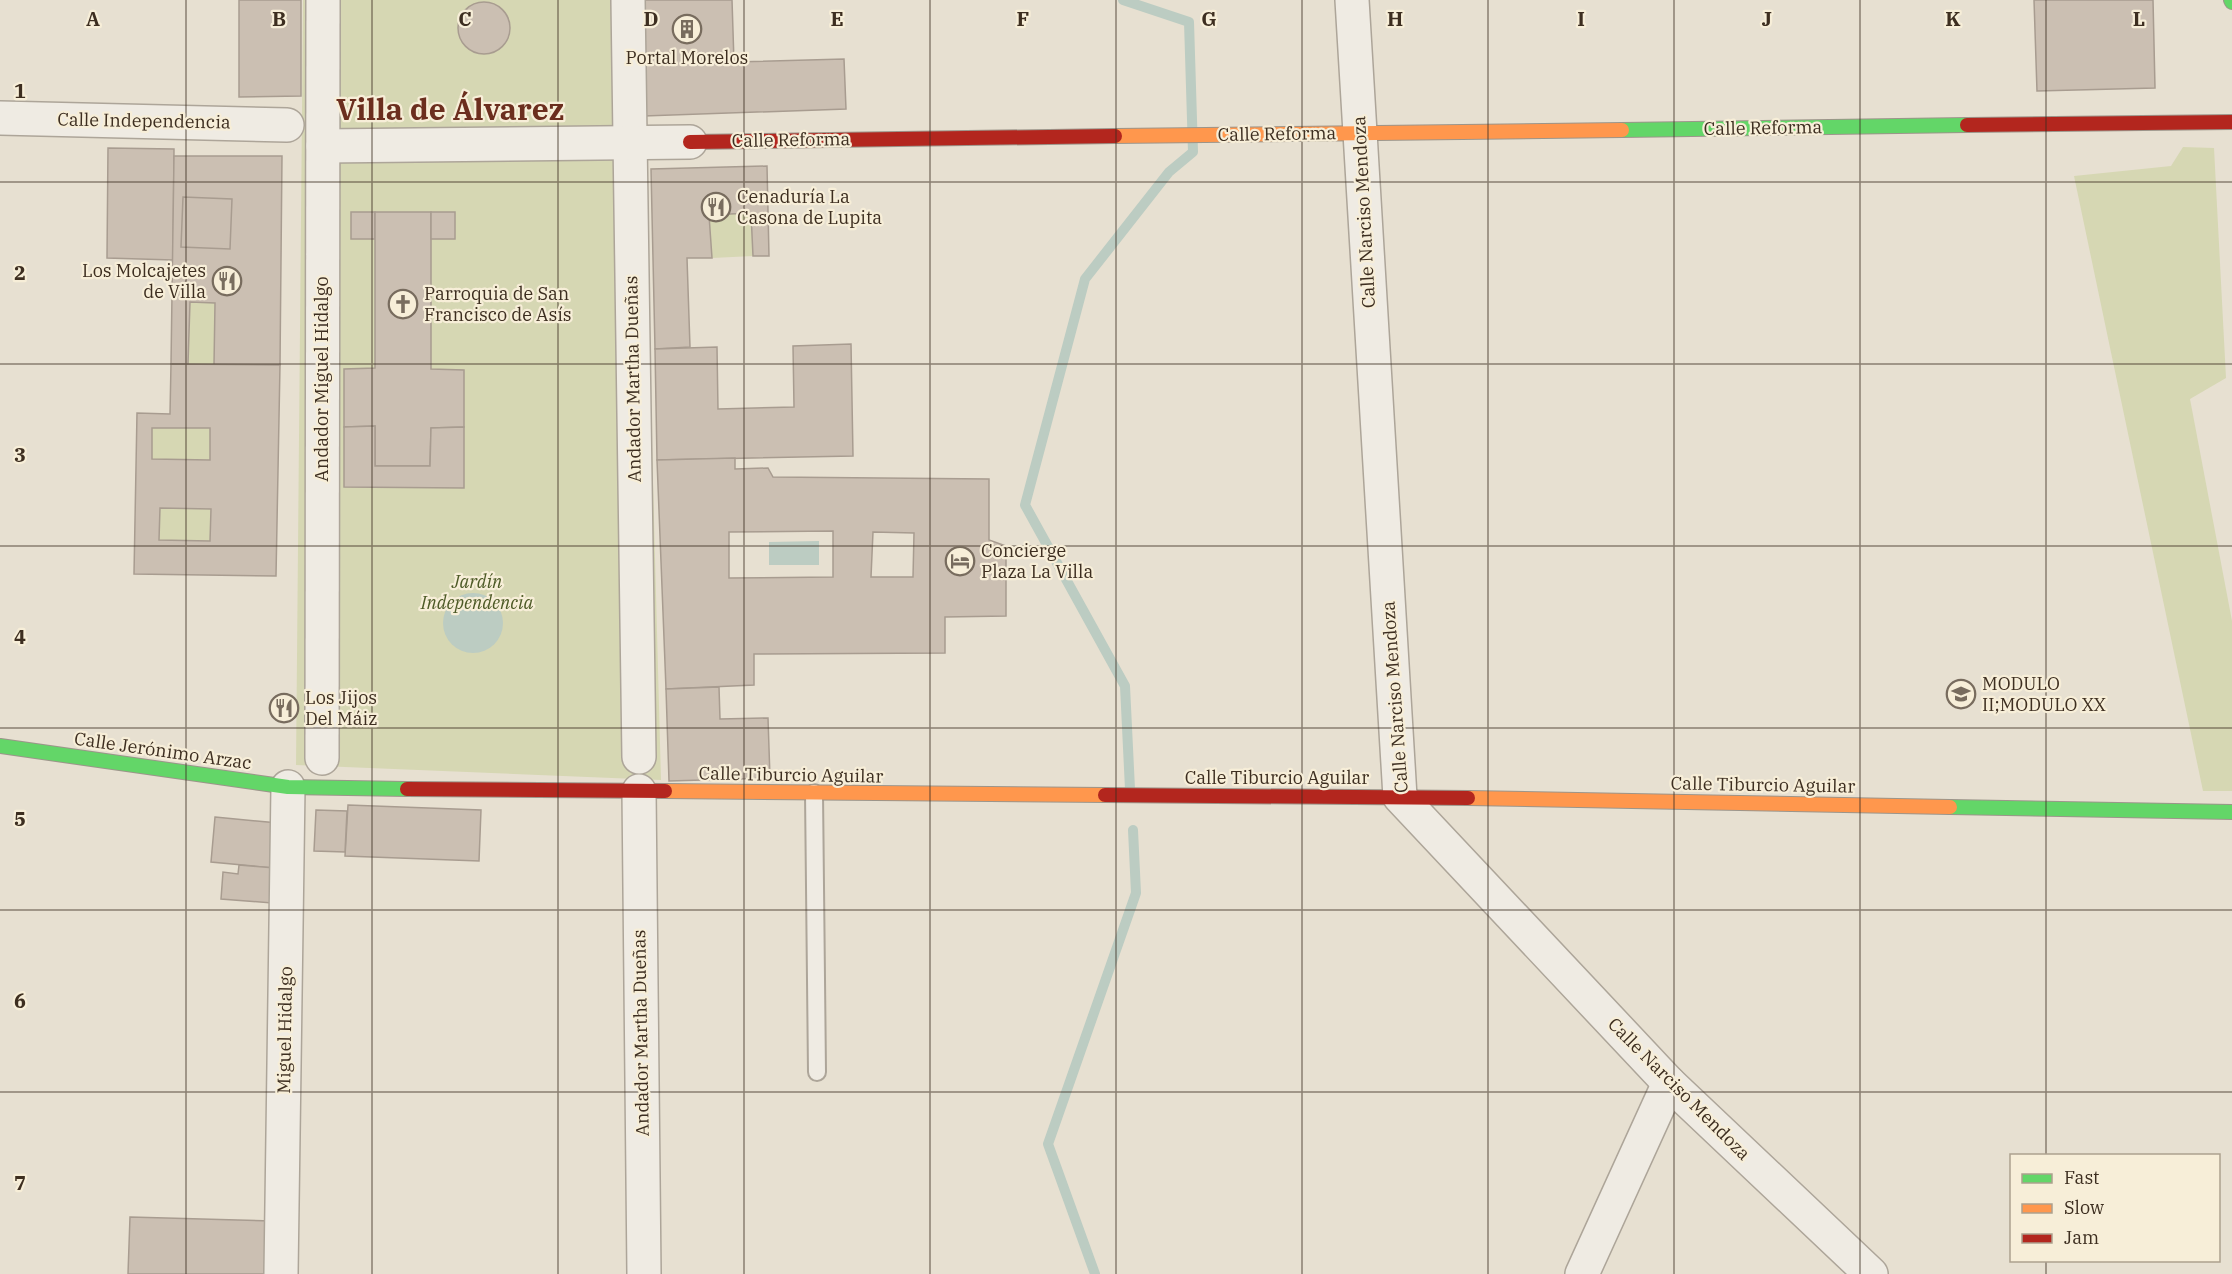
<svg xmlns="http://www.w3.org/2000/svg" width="2232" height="1274" font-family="'IBM Plex Serif',serif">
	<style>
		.green { fill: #d6d7b3 }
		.water { fill: #bcccc2 }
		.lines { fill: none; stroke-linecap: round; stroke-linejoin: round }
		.stream { stroke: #bcccc2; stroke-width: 10 }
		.building { fill: #cbbfb2; stroke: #a89c90; stroke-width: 1.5; fill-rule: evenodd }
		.lane-casing { stroke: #ada599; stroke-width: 20 }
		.street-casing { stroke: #ada599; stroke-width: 36 }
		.fast-casing { stroke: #9c958a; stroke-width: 16 }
		.slow-casing { stroke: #9c958a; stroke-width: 16 }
		.jam-casing { stroke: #9c958a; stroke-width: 16 }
		.lane { stroke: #efebe3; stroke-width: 16 }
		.street { stroke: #efebe3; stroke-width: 33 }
		.fast { stroke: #63d668; stroke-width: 14 }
		.slow { stroke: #ff974d; stroke-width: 14 }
		.jam { stroke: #b3261e; stroke-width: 14 }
		.grid { fill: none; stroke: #3d2e20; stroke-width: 1.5; stroke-opacity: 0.55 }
		.labels { text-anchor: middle; stroke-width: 4.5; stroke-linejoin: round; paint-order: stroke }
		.poi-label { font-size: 18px; fill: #3d2e20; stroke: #f7eed8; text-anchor: start }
		.street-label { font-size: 18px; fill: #3d2e20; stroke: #f7eed8 }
		.park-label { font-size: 18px; font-style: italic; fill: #4d5a26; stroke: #f7eed8 }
		.town-label { font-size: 30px; font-weight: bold; fill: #6b2e1e; stroke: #f7eed8 }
		.grid-label { font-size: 20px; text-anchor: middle; font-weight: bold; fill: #3d2e20; stroke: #f7eed8; stroke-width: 4.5; stroke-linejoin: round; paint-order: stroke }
	</style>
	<rect width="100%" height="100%" fill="#e7e0d1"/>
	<!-- green -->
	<g class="green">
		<path d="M303,0H640L661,780L296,765Z"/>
		<path d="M2183,147L2214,148L2226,378L2190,399L2232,621V791H2203L2074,176L2171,166Z"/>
		<path d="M751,213L753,256L712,258L709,215Z"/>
		<path d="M190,302L215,303L214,365L188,364Z"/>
		<path d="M152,428H210V460L152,459Z"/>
		<path d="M160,508L211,509L210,541L159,540Z"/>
	</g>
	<!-- water -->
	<g class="water">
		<path d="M819,541V565H769V542Z"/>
		<circle cx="473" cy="623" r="30"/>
	</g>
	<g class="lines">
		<!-- stream -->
		<g class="stream">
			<path d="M1123,0L1189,22L1193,152L1169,172L1085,279L1025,505L1125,686L1130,789"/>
			<path d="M1095,1274L1048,1144L1136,893L1133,830"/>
		</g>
	</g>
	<!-- building -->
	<g class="building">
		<path d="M239,0H301V96L239,97Z"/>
		<path d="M641,0H732L734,62L844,59L846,109L644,116Z"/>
		<path d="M2034,0H2153L2155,88L2037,91Z"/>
		<circle cx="484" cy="28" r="26"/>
		<path d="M108,148L174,149L173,260L107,258Z"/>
		<path d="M174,156H282L280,365H214L215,303L190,302L188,364H171ZM185,200L228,202L227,245L183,244Z"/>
		<path d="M767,166L769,256H753L751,213L709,215L712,258H687L690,347L655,349L651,169Z"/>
		<path d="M183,197L232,199L230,249L181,247Z"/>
		<rect x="351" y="212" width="24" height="27"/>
		<path d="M375,212H431V369L464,370V427L431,428L430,466H375V426L344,427V369L375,368Z"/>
		<rect x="431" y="212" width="24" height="27"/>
		<path d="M851,344L853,456L657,460L655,349L717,347L718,409L794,407L793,346Z"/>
		<path d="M171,364L280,365L276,576L134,574L137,413L170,414ZM152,428H210V460L152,459ZM160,508L211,509L210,541L159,540Z"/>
		<path d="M375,426V466H430L431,428L464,427V488L344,487V427Z"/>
		<path d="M735,458V469L768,468L773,477L989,479V540L1006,546V616L945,617V653L754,654V685L666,689L657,460ZM833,531V577L729,578V532ZM873,532L914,533L913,577H871Z"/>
		<path d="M719,687L720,719L768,718L770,778L669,781L666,689Z"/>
		<path d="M348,805L481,810L479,861L345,856Z"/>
		<path d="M316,810L347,811L345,852L314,851Z"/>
		<path d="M215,817L278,823L273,868L211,862Z"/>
		<path d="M239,865L275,868L272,903L221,899L223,872L238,874Z"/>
		<path d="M130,1217L272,1221L270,1274H128Z"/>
	</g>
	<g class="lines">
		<!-- lane casing -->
		<g class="lane-casing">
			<path id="lane" d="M814,793L817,1072"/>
		</g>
		<!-- street casing -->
		<g class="street-casing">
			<g id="street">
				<path d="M628,0L639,757"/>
				<path d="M1352,0L1400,797L1669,1083L1871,1274"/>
				<path d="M0,118L287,125"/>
				<path d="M323,146L690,142"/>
				<path d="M322,758L323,0"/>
				<path d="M639,791L644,1274"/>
				<path d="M281,1274L288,787"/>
				<path d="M1582,1274L1669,1083"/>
			</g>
		</g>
		<!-- fast casing -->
		<g class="fast-casing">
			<g id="fast">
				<path d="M2231,0L2232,2"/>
				<path d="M1622,130L1967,125"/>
				<path d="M0,746L288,787L407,789"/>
				<path d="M1950,807L2232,812"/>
			</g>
		</g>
		<!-- slow casing -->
		<g class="slow-casing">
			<g id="slow">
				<path d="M1115,136L1622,130"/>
				<path d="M665,791L1105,795"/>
				<path d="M1468,798L1950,807"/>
			</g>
		</g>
		<!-- jam casing -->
		<g class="jam-casing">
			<g id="jam">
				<path d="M1967,125L2232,122"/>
				<path d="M690,142L1115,136"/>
				<path d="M407,789L665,791"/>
				<path d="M1105,795L1468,798"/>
			</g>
		</g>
		<!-- lane -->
		<use href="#lane" class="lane"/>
		<!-- street -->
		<use href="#street" class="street"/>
		<!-- fast -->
		<use href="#fast" class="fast"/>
		<!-- slow -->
		<use href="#slow" class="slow"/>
		<!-- jam -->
		<use href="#jam" class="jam"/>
	</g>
	<!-- grid -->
	<path class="grid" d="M186,0V1274M372,0V1274M558,0V1274M744,0V1274M930,0V1274M1116,0V1274M1302,0V1274M1488,0V1274M1674,0V1274M1860,0V1274M2046,0V1156M0,182H2232M0,364H2232M0,546H2232M0,728H2232M0,910H2232M0,1092H2232M2046,1260V1274"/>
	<!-- icons -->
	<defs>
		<g id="building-ring" transform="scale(1.5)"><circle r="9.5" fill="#f7eed8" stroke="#786c5e" stroke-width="1.5"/><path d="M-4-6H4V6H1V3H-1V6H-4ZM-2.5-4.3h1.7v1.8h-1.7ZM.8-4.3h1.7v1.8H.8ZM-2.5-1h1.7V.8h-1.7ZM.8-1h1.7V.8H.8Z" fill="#786c5e"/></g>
		<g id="restaurant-ring" transform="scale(1.5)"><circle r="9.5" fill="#f7eed8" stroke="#786c5e" stroke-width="1.5"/><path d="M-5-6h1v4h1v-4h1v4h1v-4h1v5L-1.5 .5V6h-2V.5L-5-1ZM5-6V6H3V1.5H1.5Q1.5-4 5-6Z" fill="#786c5e"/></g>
		<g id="church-ring" transform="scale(1.5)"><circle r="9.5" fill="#f7eed8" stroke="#786c5e" stroke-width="1.5"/><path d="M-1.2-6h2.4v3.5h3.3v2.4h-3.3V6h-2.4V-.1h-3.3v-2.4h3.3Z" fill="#786c5e"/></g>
		<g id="hotel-ring" transform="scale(1.5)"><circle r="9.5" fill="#f7eed8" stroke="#786c5e" stroke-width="1.5"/><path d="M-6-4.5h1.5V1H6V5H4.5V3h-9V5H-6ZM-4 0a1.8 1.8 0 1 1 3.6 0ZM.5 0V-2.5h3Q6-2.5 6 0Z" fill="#786c5e"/></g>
		<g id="school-ring" transform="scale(1.5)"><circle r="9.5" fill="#f7eed8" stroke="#786c5e" stroke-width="1.5"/><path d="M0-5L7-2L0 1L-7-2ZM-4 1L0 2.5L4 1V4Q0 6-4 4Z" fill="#786c5e"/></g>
	</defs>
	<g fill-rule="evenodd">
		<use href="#building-ring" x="687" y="29"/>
		<use href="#restaurant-ring" x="716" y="207"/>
		<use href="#restaurant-ring" x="227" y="281"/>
		<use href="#church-ring" x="403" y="304"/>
		<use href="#hotel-ring" x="960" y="561"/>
		<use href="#school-ring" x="1961" y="694"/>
		<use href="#restaurant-ring" x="284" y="708"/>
	</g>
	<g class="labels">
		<!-- poi labels -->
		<g class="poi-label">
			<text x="687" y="64" text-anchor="middle">Portal Morelos</text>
			<text x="737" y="203">Cenaduría La<tspan x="737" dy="21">Casona de Lupita</tspan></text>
			<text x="206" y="277" text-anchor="end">Los Molcajetes<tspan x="206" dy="21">de Villa</tspan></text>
			<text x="424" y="300">Parroquia de San<tspan x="424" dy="21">Francisco de Asís</tspan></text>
			<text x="981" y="557">Concierge<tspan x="981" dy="21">Plaza La Villa</tspan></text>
			<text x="1982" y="690">MODULO<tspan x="1982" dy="21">II;MODULO XX</tspan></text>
			<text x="305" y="704">Los Jijos<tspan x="305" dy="21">Del Máiz</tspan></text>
		</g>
		<!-- street labels -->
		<g class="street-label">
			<text transform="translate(144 121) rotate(1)" y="6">Calle Independencia</text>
			<text transform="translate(1763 128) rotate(-1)" y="6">Calle Reforma</text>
			<text transform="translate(1277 134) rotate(-1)" y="6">Calle Reforma</text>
			<text transform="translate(791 140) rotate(-1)" y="6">Calle Reforma</text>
			<text transform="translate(1364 212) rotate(-93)" y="6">Calle Narciso Mendoza</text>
			<text transform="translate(322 379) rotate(-90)" y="6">Andador Miguel Hidalgo</text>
			<text transform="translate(633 379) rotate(-91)" y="6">Andador Martha Dueñas</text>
			<text transform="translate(1395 697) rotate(-94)" y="6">Calle Narciso Mendoza</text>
			<text transform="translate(163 751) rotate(8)" y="6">Calle Jerónimo Arzac</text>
			<text transform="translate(791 775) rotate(1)" y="6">Calle Tiburcio Aguilar</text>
			<text x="1277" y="784">Calle Tiburcio Aguilar</text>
			<text transform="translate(1763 785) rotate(1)" y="6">Calle Tiburcio Aguilar</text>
			<text transform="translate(285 1030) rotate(-89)" y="6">Miguel Hidalgo</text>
			<text transform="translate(641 1033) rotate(-91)" y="6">Andador Martha Dueñas</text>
			<text transform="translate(1679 1089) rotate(45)" y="6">Calle Narciso Mendoza</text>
		</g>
		<!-- park labels -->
		<g class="park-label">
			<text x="477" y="588">Jardín<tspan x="477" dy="21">Independencia</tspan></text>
		</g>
		<!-- town labels -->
		<g class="town-label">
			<text x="450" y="120">Villa de Álvarez</text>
		</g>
	</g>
	<g class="grid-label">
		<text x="93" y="26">A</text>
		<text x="279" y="26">B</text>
		<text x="465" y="26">C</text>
		<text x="651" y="26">D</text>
		<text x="837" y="26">E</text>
		<text x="1023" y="26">F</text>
		<text x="1209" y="26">G</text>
		<text x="1395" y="26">H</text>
		<text x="1581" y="26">I</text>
		<text x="1767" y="26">J</text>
		<text x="1953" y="26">K</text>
		<text x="2139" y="26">L</text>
		<text x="20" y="98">1</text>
		<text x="20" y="280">2</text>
		<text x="20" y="462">3</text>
		<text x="20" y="644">4</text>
		<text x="20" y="826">5</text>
		<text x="20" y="1008">6</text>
		<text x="20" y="1190">7</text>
	</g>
	<!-- legend -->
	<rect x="2010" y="1154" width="210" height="108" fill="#f7eed8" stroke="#ada18e" stroke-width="1.5"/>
	<rect x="2022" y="1174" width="30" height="9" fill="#63d668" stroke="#ada18e" stroke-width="1.5"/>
	<text x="2064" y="1184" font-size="18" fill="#3d2e20">Fast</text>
	<rect x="2022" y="1204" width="30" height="9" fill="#ff974d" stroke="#ada18e" stroke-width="1.5"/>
	<text x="2064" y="1214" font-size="18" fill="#3d2e20">Slow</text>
	<rect x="2022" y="1234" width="30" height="9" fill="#b3261e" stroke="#ada18e" stroke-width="1.5"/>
	<text x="2064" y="1244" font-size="18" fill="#3d2e20">Jam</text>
</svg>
